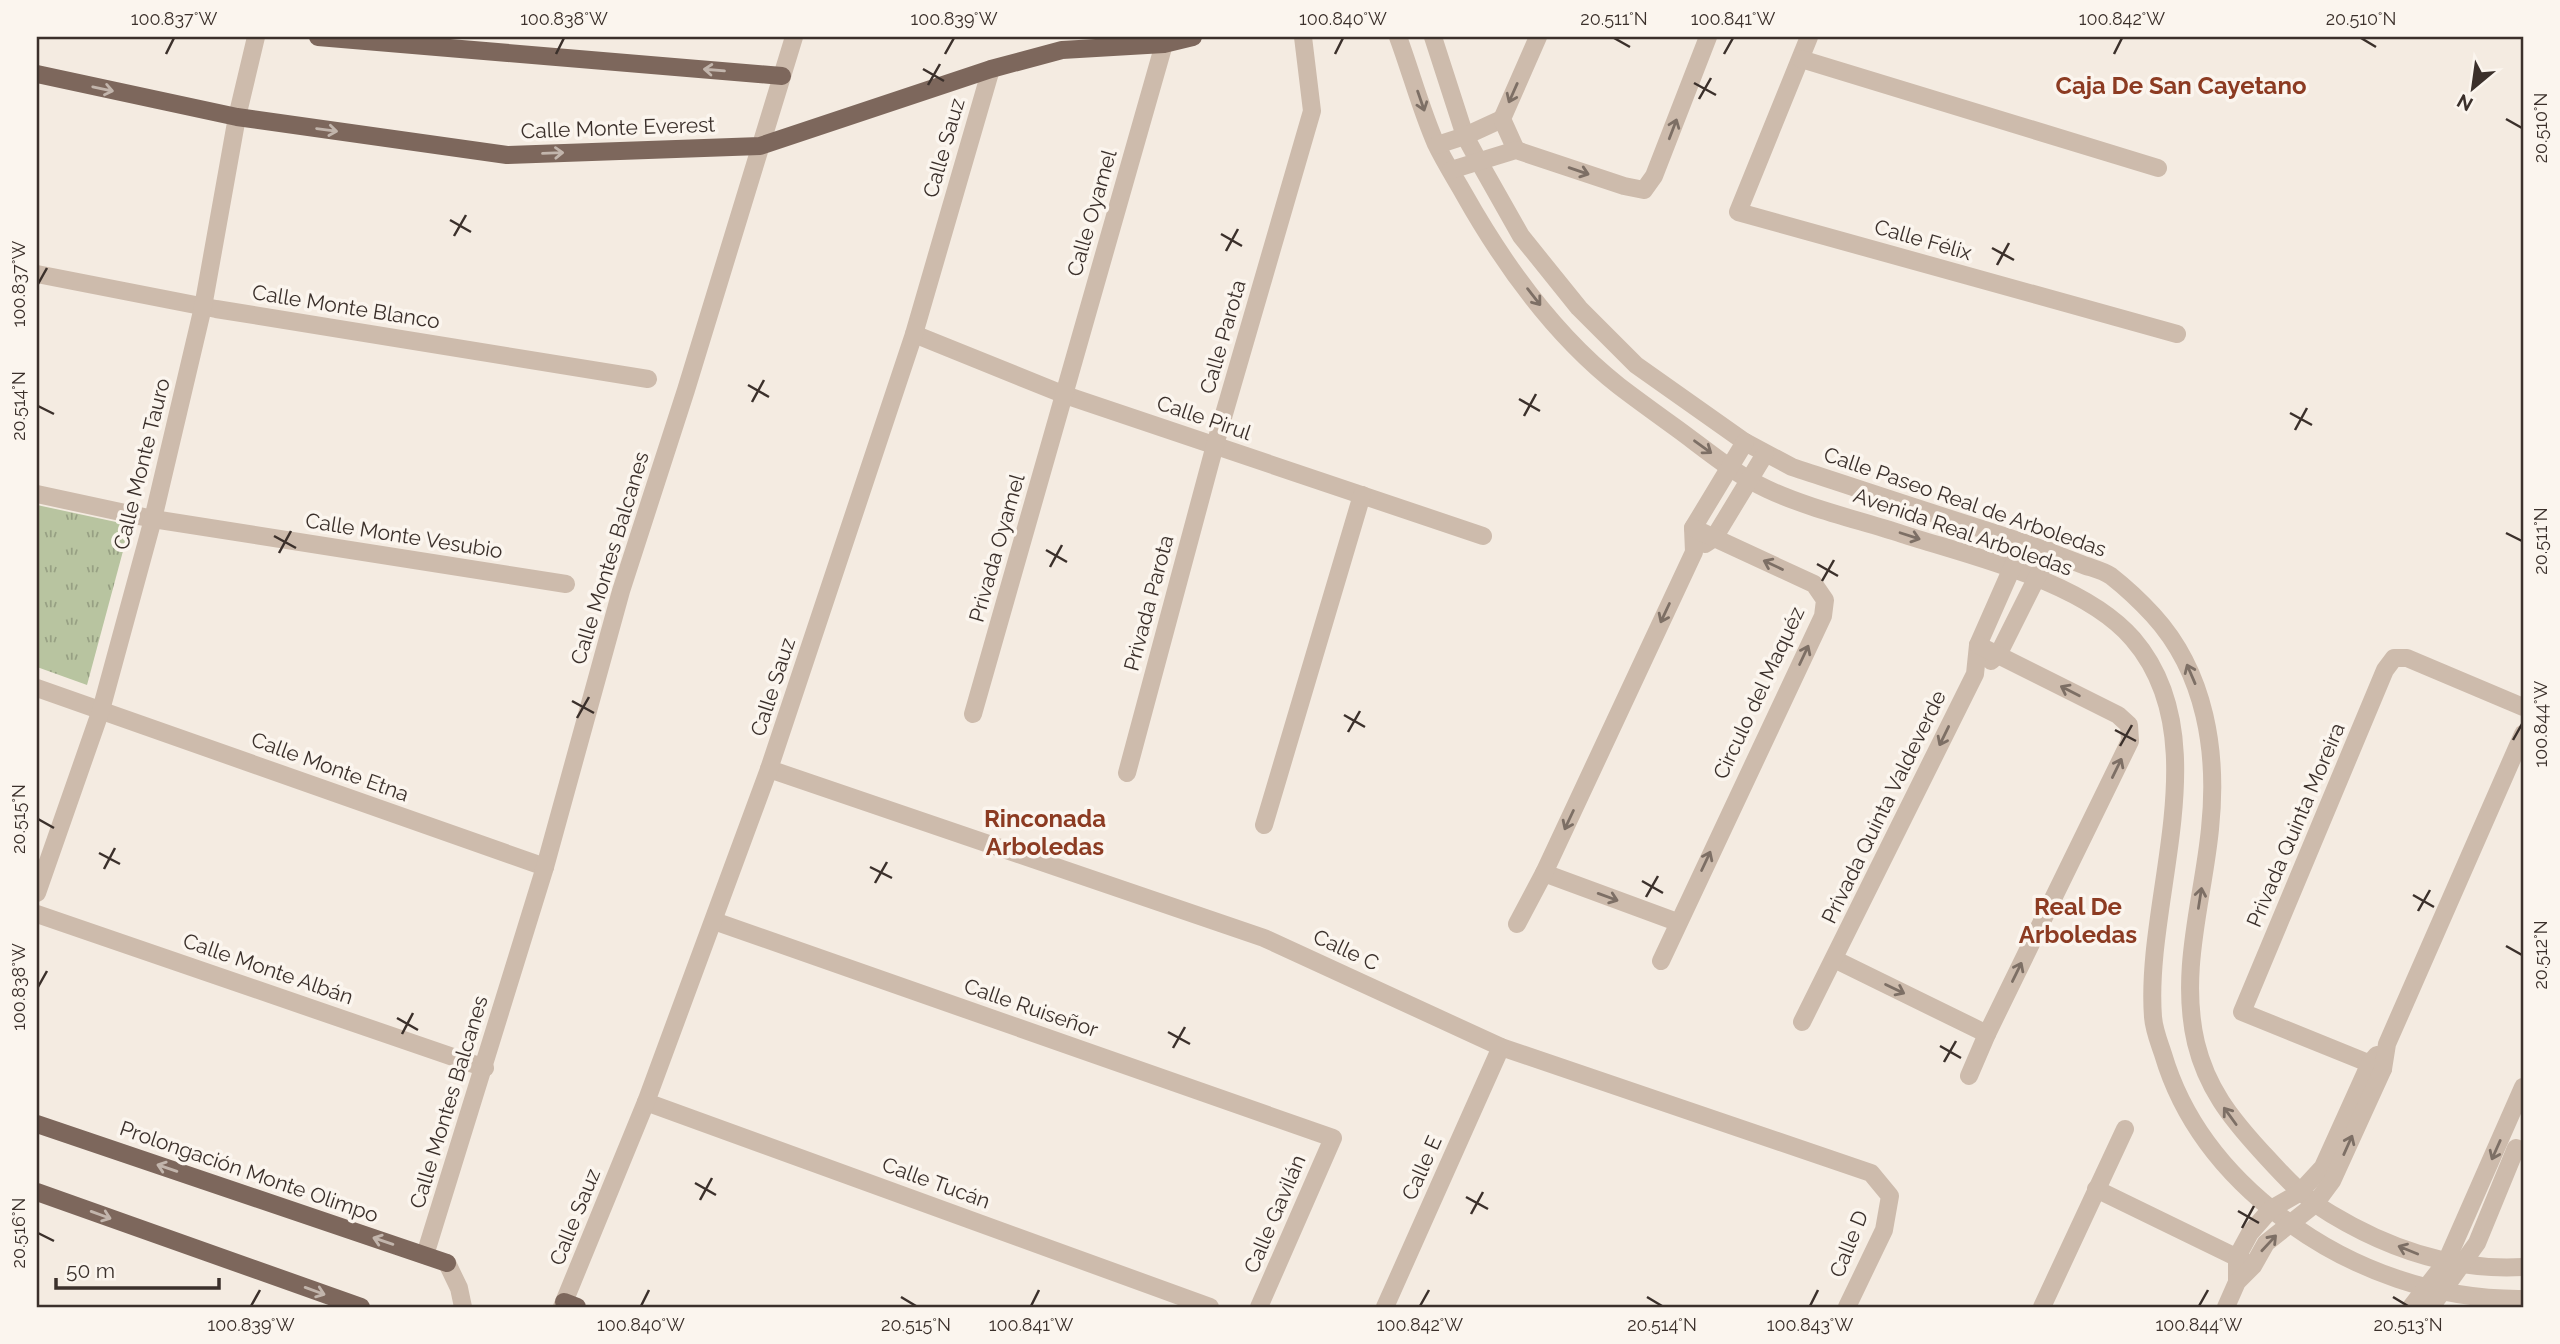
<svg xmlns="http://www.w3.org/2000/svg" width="2560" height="1344" font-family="Raleway,sans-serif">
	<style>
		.park { fill: url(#park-tufts) }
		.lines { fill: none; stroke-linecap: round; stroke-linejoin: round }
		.minor { stroke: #cdbbac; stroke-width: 18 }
		.major { stroke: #7d675c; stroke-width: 18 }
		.oneway { stroke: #c2b5ac }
		.oneway2 { stroke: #7d6f65 }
		.ticks { fill: none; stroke: #3b302b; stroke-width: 2.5 }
		.labels { text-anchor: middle; stroke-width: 7; stroke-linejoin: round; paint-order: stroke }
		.street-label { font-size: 21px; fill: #3b302b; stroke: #fbf5ee }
		.quarter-label { font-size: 24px; font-weight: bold; fill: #8c3b22; stroke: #fbf5ee }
		.neatline { fill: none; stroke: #3b302b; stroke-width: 2.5 }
		.ticks-label { font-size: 18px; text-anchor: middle; fill: #3b302b }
	</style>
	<defs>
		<pattern id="park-tufts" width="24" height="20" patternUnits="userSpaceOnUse" patternTransform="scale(1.75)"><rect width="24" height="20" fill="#b8c4a0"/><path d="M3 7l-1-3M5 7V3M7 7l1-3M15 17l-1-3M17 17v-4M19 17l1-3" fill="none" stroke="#97a083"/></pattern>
	</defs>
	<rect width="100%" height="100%" fill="#f4ebe1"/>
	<!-- park -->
	<path class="park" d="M37,505L130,525L87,685L37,667Z"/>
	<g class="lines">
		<!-- minor -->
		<g class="minor">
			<path d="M1398,37C1411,72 1421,110 1436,144C1444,161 1455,178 1464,194C1504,265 1554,335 1619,386C1636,399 1654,412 1672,425C1703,447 1732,473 1767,489C1807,508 1859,520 1902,534C1973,557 2083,581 2133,639C2220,740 2144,898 2153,1017C2154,1030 2159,1042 2163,1054C2183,1122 2228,1177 2284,1219C2353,1271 2438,1300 2523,1299"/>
			<path d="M1433,37L1465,136L1478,160L1521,236L1579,308L1636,365L1745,442L1792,467C1865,491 1937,515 2010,538C2034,546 2058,555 2081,564C2091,568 2102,570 2111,576C2125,587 2141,602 2153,615C2206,673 2218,753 2210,829C2203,900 2179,971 2196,1043C2207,1088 2230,1117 2260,1150C2283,1175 2301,1196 2331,1214C2389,1249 2454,1271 2523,1267"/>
			<path d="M1809,37L1738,212L2177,334"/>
			<path d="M1801,59L2158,168"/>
			<path d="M1437,145L1465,136L1502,119"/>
			<path d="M1516,150L1502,119L1538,37"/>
			<path d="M1451,170L1516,150L1624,186L1644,190L1654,176L1708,37"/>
			<path d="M37,274L216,309L648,379"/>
			<path d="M914,334L1065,395L1483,536"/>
			<path d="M37,494L153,519L566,584"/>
			<path d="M1705,544L1714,538L1765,454"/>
			<path d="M1991,661L1998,655L2050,551"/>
			<path d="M37,688L545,867"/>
			<path d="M973,714L1164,44"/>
			<path d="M769,769L1264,938L1501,1047L1871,1173L1890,1196L1884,1230L1847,1307"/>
			<path d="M1127,773L1215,445L1312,111L1303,37"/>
			<path d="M1264,825L1362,495"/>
			<path d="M1544,873L1677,922"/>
			<path d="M37,893L101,710L153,519L203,307L237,117L256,37"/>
			<path d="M37,914L485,1068"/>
			<path d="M714,921L1333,1138L1259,1307"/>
			<path d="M1517,924L1544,873L1694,552L1693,528L1745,442"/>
			<path d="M1834,959L1987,1034"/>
			<path d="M1661,961L1823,616L1825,600L1814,584L1693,528"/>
			<path d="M1802,1022L1975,674L1978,645L2023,543"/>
			<path d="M2383,1069L2242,1012L2385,670L2394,658H2407L2523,707"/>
			<path d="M1969,1076L1987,1034L2130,741L2129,725L2118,715L1978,645"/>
			<path d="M646,1102L1210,1307"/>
			<path d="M2096,1189L2244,1261"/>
			<path d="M425,1255L545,867L621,591L686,390L794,37"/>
			<path d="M447,1263L459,1288L463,1307"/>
			<path d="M2237,1282V1257L2250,1233L2271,1209L2299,1193L2323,1167L2370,1063L2377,1055"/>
			<path d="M562,1307L646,1102L769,769L914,334L991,69"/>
			<path d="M1385,1307L1501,1047"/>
			<path d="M2042,1307L2125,1129"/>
			<path d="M2226,1307L2237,1282L2253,1266L2266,1243L2315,1204L2332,1181L2383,1069L2387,1044L2523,734"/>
			<path d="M2411,1307L2446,1262L2523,1087"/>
			<path d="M2431,1307L2477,1243L2516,1148L2523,1151"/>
		</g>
		<!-- major -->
		<g class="major">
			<path d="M318,37L782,76"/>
			<path d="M37,74L237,117L507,155L760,146L991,69L1062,50L1164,44L1193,37"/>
			<path d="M37,1124L447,1263"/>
			<path d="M37,1192L361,1307"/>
			<path d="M564,1302L577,1307"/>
		</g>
	</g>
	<!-- one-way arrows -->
	<defs><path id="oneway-shaft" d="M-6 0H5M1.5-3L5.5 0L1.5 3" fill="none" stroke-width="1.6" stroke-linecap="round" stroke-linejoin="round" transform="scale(1.75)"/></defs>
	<g class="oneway">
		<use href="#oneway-shaft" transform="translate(714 70) rotate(-175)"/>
		<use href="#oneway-shaft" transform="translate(103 89) rotate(12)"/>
		<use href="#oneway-shaft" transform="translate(327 130) rotate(8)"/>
		<use href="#oneway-shaft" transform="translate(553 153) rotate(-2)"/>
		<use href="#oneway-shaft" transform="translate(167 1168) rotate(-161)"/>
		<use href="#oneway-shaft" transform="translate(101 1215) rotate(20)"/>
		<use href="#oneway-shaft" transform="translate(383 1241) rotate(-161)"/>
		<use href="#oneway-shaft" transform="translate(315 1291) rotate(20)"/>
	</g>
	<g class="oneway2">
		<use href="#oneway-shaft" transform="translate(1513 93) rotate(114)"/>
		<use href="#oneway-shaft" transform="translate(1421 101) rotate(71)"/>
		<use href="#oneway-shaft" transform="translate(1673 129) rotate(-69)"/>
		<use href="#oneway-shaft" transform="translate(1579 171) rotate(19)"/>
		<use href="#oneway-shaft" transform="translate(1534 297) rotate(52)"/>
		<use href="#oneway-shaft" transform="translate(1703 447) rotate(36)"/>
		<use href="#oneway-shaft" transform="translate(1910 536) rotate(18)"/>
		<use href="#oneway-shaft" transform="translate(1773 565) rotate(-155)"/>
		<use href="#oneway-shaft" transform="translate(1665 613) rotate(115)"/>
		<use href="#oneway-shaft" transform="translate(1804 655) rotate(-65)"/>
		<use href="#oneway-shaft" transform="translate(2191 674) rotate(-113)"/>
		<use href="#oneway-shaft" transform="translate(2070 691) rotate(-153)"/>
		<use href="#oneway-shaft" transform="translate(1944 736) rotate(116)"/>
		<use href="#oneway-shaft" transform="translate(2117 768) rotate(-64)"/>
		<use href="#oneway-shaft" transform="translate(1569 820) rotate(115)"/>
		<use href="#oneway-shaft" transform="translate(1706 861) rotate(-65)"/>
		<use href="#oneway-shaft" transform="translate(1608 897) rotate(20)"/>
		<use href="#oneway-shaft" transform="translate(2200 898) rotate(-81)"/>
		<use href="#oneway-shaft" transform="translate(2017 972) rotate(-64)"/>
		<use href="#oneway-shaft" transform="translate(1895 989) rotate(26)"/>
		<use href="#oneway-shaft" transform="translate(2230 1116) rotate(-126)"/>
		<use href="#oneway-shaft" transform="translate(2348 1145) rotate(-66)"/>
		<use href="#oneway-shaft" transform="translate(2496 1150) rotate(114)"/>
		<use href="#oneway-shaft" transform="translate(2269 1243) rotate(-47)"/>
		<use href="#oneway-shaft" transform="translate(2408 1250) rotate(-158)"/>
	</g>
	<!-- ticks -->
	<path class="ticks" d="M1614,38L1630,47M2361,38L2376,47M166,54L174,38M556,54L564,38M945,54L954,38M1335,54L1343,38M1724,54L1733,38M2114,54L2122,38M923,69L944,81M1694,83L1716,95M928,85L940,64M1699,99L1711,78M2506,119L2522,128M450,220L471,232M1221,234L1242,246M454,236L466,215M1992,248L2014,260M1226,251L1238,229M1997,265L2009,243M38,284L47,268M748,385L769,397M1519,399L1540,411M752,402L764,380M38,406L54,414M2290,413L2312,425M1524,416L1536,394M2295,430L2307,408M2506,533L2522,541M274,536L296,548M1046,550L1067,562M279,553L291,531M1817,564L1838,576M1050,567L1062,545M1822,581L1834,560M572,701L594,713M1344,715L1365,727M577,718L589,697M2115,730L2136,741M1348,732L1360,711M2513,740L2522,724M2120,746L2132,725M38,819L54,828M99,853L120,864M870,867L892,878M104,869L115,848M1642,881L1663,893M875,883L887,862M2413,895L2434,907M1646,897L1658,876M2418,911L2430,890M2506,946L2522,955M38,987L47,971M397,1018L418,1030M1168,1032L1190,1044M402,1034L413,1013M1940,1046L1961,1058M1173,1048L1185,1027M1944,1062L1956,1041M695,1183L716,1195M1466,1197L1488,1209M700,1200L712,1178M2238,1211L2259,1223M1471,1214L1483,1192M2242,1228L2254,1206M38,1233L54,1241M901,1297L916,1306M1647,1297L1662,1306M2393,1297L2408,1306M251,1306L260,1290M641,1306L649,1290M1031,1306L1039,1290M1420,1306L1429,1290M1810,1306L1818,1290M2199,1306L2208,1290"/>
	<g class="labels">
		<!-- street labels -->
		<g class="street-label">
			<text transform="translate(618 128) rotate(-2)" y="7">Calle Monte Everest</text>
			<text transform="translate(944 148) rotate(-74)" y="7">Calle Sauz</text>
			<text transform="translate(1092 213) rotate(-74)" y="7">Calle Oyamel</text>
			<text transform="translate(1923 240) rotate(16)" y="7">Calle Félix</text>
			<text transform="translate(346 307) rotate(9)" y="7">Calle Monte Blanco</text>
			<text transform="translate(1223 337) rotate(-74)" y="7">Calle Parota</text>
			<text transform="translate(1204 418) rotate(19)" y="7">Calle Pirul</text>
			<text transform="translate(142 464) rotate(-76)" y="7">Calle Monte Tauro</text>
			<text transform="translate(1965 502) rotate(19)" y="7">Calle Paseo Real de Arboledas</text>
			<text transform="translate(1963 532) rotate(19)" y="7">Avenida Real Arboledas</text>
			<text transform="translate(404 536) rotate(9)" y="7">Calle Monte Vesubio</text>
			<text transform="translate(997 548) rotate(-74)" y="7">Privada Oyamel</text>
			<text transform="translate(610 558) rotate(-73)" y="7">Calle Montes Balcanes</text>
			<text transform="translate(1149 603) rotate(-75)" y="7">Privada Parota</text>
			<text transform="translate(773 687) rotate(-72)" y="7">Calle Sauz</text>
			<text transform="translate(1759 693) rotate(-65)" y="7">Circulo del Maquéz</text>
			<text transform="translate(330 767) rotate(20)" y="7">Calle Monte Etna</text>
			<text transform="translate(1884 807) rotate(-64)" y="7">Privada Quinta Valdeverde</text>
			<text transform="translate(2296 825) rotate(-67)" y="7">Privada Quinta Moreira</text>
			<text transform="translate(1346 950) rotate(25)" y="7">Calle C</text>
			<text transform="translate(268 969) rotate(19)" y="7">Calle Monte Albán</text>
			<text transform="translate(1031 1008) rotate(19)" y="7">Calle Ruiseñor</text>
			<text transform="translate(449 1102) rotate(-73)" y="7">Calle Montes Balcanes</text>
			<text transform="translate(1422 1168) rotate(-66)" y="7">Calle E</text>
			<text transform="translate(249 1172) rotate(19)" y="7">Prolongación Monte Olimpo</text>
			<text transform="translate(936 1183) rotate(20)" y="7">Calle Tucán</text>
			<text transform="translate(1275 1214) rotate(-67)" y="7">Calle Gavilán</text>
			<text transform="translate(575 1217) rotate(-68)" y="7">Calle Sauz</text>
			<text transform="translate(1849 1244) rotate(-68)" y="7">Calle D</text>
		</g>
		<!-- quarter labels -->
		<g class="quarter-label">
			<text x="2181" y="94">Caja De San Cayetano</text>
			<text x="1045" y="827">Rinconada<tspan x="1045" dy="28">Arboledas</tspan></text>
			<text x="2078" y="915">Real De<tspan x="2078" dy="28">Arboledas</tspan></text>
		</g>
	</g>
	<!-- border -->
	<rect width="2560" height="1344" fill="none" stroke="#fbf5ee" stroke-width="77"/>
	<!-- north arrow -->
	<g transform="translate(2473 88) rotate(209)" stroke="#fbf5ee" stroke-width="5" paint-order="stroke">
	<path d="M0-5L12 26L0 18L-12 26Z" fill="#3b302b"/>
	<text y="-10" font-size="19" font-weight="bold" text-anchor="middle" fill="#3b302b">N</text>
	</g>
	<!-- scale -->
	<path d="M56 1278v10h163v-10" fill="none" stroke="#3b302b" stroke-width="3.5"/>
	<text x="66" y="1278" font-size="21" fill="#3b302b" stroke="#fbf5ee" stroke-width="5" paint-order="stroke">50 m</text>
	<rect x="38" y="38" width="2484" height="1268" class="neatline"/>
	<g class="ticks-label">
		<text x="174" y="25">100.837°W</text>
		<text x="564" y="25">100.838°W</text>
		<text x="954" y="25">100.839°W</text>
		<text x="1343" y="25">100.840°W</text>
		<text x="1614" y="25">20.511°N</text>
		<text x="1733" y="25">100.841°W</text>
		<text x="2122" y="25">100.842°W</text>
		<text x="2361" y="25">20.510°N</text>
		<text transform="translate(2541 128) rotate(-90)" y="6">20.510°N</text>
		<text transform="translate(19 284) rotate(-90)" y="6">100.837°W</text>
		<text transform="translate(19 406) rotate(-90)" y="6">20.514°N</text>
		<text transform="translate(2541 541) rotate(-90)" y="6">20.511°N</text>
		<text transform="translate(2541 724) rotate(-90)" y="6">100.844°W</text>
		<text transform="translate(19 819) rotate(-90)" y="6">20.515°N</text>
		<text transform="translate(2541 955) rotate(-90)" y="6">20.512°N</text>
		<text transform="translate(19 987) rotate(-90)" y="6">100.838°W</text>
		<text transform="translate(19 1233) rotate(-90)" y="6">20.516°N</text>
		<text x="251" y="1331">100.839°W</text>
		<text x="641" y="1331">100.840°W</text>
		<text x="916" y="1331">20.515°N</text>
		<text x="1031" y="1331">100.841°W</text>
		<text x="1420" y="1331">100.842°W</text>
		<text x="1662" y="1331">20.514°N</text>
		<text x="1810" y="1331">100.843°W</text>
		<text x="2199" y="1331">100.844°W</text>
		<text x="2408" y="1331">20.513°N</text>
	</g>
</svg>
